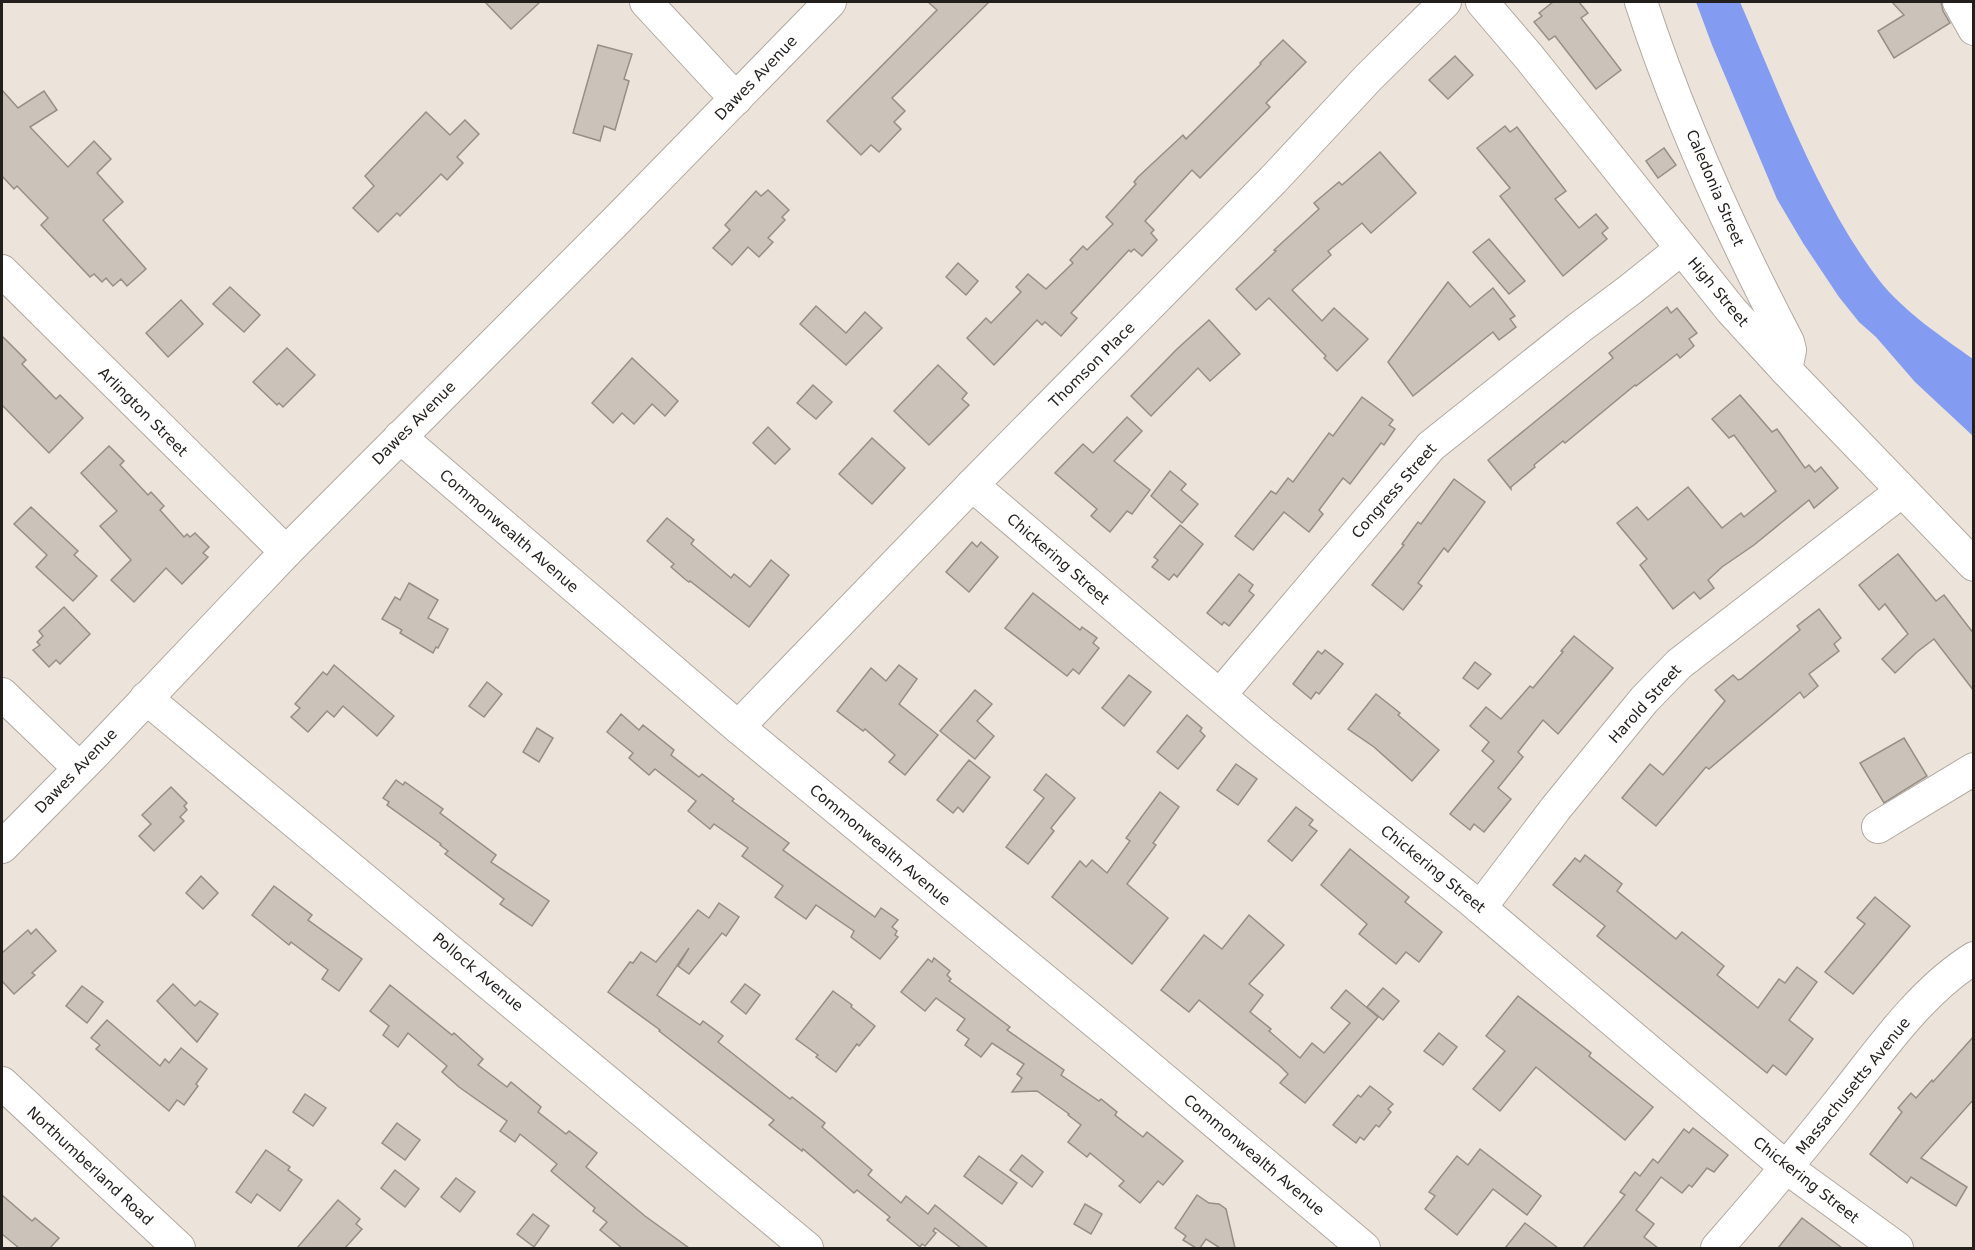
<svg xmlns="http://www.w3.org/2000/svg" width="1975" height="1250" font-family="'DejaVu Sans',sans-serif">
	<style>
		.water { fill: #839cf1 }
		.building { fill: #cbc3b9; stroke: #968f85; stroke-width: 1.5 }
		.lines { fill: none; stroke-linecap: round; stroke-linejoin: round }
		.minor-casing { stroke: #b1a9a0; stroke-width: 34 }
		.minor { stroke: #fff; stroke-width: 32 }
		.labels { text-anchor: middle; stroke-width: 5; stroke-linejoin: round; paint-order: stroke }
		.street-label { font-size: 15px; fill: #221f1c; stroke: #fff }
	</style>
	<rect width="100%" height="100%" fill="#ece4da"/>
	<!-- water -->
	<path class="water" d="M1696,2H1740C1779,92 1819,202 1879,280C1904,312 1941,336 1973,359V436L1915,382L1876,337L1859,322L1839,297L1803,243L1777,199L1712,45Z"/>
	<!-- building -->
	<g class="building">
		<path d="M485,2H540L511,29Z"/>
		<path d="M928,2H989L892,98L905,111L894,122L901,129L879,152L871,145L861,155L827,121L937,10Z"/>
		<path d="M1553,2H1579L1588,13L1581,18L1621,70L1596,89L1555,36L1549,40L1534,22L1542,16L1539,13Z"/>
		<path d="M1892,2H1941L1943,11L1950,23L1894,58L1878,31L1904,15Z"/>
		<path d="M1283,40L1306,62L1266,103L1270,107L1200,178L1192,170L1145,221L1154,230L1151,233L1157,240L1142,256L1134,249L1131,252L1129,250L1071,313L1077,318L1061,336L1045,322L1042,325L1037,320L994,365L967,338L986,318L991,323L1021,292L1016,287L1028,274L1046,289L1073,263L1070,260L1083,246L1087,250L1113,224L1106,217L1136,184L1134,182L1138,177L1183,135L1186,139L1261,64L1260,63Z"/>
		<path d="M598,45L632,54L624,79L629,81L615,130L604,126L600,141L573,133Z"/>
		<path d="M1455,56L1473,75L1448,99L1429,80Z"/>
		<path d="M2,90L18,108L44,91L57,110L30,127L68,167L94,141L111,159L97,173L123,202L103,220L146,269L127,286L121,279L113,286L106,278L102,282L94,274L90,277L41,225L48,218L17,186L14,189L2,176Z"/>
		<path d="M426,112L450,135L465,120L479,134L457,157L463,163L447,180L441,174L400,216L397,213L378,232L353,208L374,186L365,176Z"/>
		<path d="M1505,126L1510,132L1517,127L1566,191L1555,199L1579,228L1596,214L1608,228L1602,233L1607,239L1563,276L1500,196L1510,188L1477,148Z"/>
		<path d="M1664,148L1676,165L1658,178L1646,161Z"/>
		<path d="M1380,152L1416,193L1371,233L1362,223L1328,251L1331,255L1292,290L1322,321L1334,308L1368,339L1337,371L1324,358L1326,356L1269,298L1256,310L1236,289L1276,251L1274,250L1319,209L1314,203L1339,182L1342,185Z"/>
		<path d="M768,190L789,210L782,217L785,220L768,238L773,242L759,257L748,247L732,265L713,248L730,230L725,225L756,191L761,196Z"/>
		<path d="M1489,239L1525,281L1509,294L1473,252Z"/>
		<path d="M958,263L978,281L966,295L946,277Z"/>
		<path d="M1448,282L1470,307L1493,288L1515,316L1510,319L1516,327L1499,340L1493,332L1413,396L1388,362Z"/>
		<path d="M230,287L260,315L244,332L213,304Z"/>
		<path d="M181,300L203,324L168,357L146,333Z"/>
		<path d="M816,306L846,333L865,312L882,328L846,365L800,324Z"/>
		<path d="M1667,307L1671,313L1677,308L1697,333L1689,339L1694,346L1680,358L1677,354L1636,386L1635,385L1565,443L1563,441L1534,465L1535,467L1511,487V489L1488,460L1613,358L1609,353Z"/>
		<path d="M1209,320L1240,354L1210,381L1198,368L1151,416L1131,396L1177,349Z"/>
		<path d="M2,336L26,360L22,364L56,399L60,395L83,418L49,453L2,405Z"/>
		<path d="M287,348L315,375L283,407L279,403L277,405L253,382Z"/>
		<path d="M632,358L678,401L665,416L652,404L634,424L622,413L613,423L592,403Z"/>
		<path d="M938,365L967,393L962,399L969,405L929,445L894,411Z"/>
		<path d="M813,385L832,402L816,419L797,403Z"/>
		<path d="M1740,395L1772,432L1777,429L1805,468L1809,465L1815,472L1821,467L1838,488L1814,508L1809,500L1754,545L1722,567L1708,580L1714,588L1700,599L1694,592L1673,609L1640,565L1647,559L1617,523L1637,507L1648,520L1688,487L1722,528L1741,513L1744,517L1776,491L1734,435L1729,438L1712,419Z"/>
		<path d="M1362,397L1393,420L1389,425L1395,429L1384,445L1381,443L1350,484L1343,478L1319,510L1323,514L1309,532L1284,512L1253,550L1235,536L1271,491L1276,494L1288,478L1293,482L1329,433L1333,436Z"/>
		<path d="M1127,417L1142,431L1114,461L1150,490L1132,514L1127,511L1110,532L1091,516L1097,509L1055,473L1083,444L1093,453Z"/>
		<path d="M768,427L790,449L775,464L753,443Z"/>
		<path d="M872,438L905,468L872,504L839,474Z"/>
		<path d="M109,446L124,461L120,465L148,495L151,492L164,506L160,510L184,537L187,534L190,537L195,533L209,547L203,553L208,557L182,584L166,568L134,602L111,580L131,560L100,526L117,511L81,473Z"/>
		<path d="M1170,471L1186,484L1181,490L1198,504L1182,523L1151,496Z"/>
		<path d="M1454,479L1485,502L1448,552L1444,548L1418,583L1422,586L1403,610L1372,585L1404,545L1402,544L1418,522L1421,524Z"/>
		<path d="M31,507L78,551L74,555L97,576L73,601L36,567L47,555L14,524Z"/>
		<path d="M667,518L694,540L691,544L731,578L734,574L750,587L771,560L789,575L749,627L690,581L689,582L686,580L671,567L674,564L647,541Z"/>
		<path d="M1180,525L1203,544L1177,577L1174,574L1169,580L1152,567L1158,560L1154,557Z"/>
		<path d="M972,542L977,547L981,542L998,557L969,592L946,572Z"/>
		<path d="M1898,554L1936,601L1944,595L1974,634V691L1934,639L1917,652L1895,673L1882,659L1908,634L1885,604L1879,610L1859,585Z"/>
		<path d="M1239,574L1253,585L1249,591L1254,595L1229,626L1224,622L1222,625L1207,613Z"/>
		<path d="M409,583L438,600L428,618L448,629L438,648L436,647L433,653L400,633L402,630L382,619L395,597L400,600Z"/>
		<path d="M1033,593L1080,630L1082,627L1097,638L1093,643L1099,648L1079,674L1073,669L1067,676L1005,628Z"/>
		<path d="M64,607L90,634L60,664L56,660L49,667L33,650L40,645L37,642L43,636L39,631Z"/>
		<path d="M1819,609L1841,638L1834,644L1839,651L1809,674L1818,686L1804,698L1800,692L1709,769L1706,767L1656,826L1622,798L1650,764L1663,775L1725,701L1715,690L1733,675L1738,680L1741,679L1800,630L1797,626Z"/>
		<path d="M1574,636L1613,668L1558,734L1543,720L1518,752L1523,757L1498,788L1511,799L1484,832L1474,824L1470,830L1450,814L1494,761L1482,751L1489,742L1470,726L1486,707L1501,719L1530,686L1533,688L1563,652L1561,651Z"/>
		<path d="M1325,650L1343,664L1319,694L1316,692L1311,699L1293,684L1318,651L1322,654Z"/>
		<path d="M1475,662L1491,674L1478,689L1463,678Z"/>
		<path d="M334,665L394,716L377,736L343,706L334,717L327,711L308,732L291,717L300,708L295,704L323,672L327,675Z"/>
		<path d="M899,665L917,679L899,704L938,735L905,775L889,762L895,755L865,729L863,731L837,711L871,668L886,681Z"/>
		<path d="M1129,675L1151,692L1124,726L1102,708Z"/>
		<path d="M487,682L502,694L484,717L469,706Z"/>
		<path d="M975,690L992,704L977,721L994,736L975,759L940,731Z"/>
		<path d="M1376,694L1400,713L1398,715L1439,750L1412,781L1374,747L1348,729Z"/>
		<path d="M621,714L639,730L643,725L674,750L671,755L699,777L702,774L734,799L732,801L789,843L783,850L875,917L881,908L898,920L892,927L897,931L895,935L898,937L880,959L851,937L854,931L816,905L806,919L775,897L783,886L742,856L748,848L714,824L710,829L688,811L696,801L655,769L649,775L629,758L633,753L607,732Z"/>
		<path d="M1187,715L1202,728L1200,731L1205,736L1178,769L1157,752Z"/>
		<path d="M537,728L553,738L539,762L523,752Z"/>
		<path d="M1904,738L1927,776L1884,803L1860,763Z"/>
		<path d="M969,760L990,777L963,812L958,807L953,813L937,800Z"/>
		<path d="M1236,764L1257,779L1238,805L1217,790Z"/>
		<path d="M1046,774L1075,798L1051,828L1054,831L1028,864L1006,847L1044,798L1034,790Z"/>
		<path d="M396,780L403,785L405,782L443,809L440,813L496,855L491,862L549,901L532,926L500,904L504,899L445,854L448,851L440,845L441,844L387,805L389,802L383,798Z"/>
		<path d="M171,787L187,803L184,806L187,810L180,817L184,821L154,851L139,836L151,824L142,815Z"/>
		<path d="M1160,792L1179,807L1153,843L1156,845L1127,884L1168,918L1132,964L1052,897L1080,861L1086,867L1092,860L1107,873L1130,841L1126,838Z"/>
		<path d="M1296,807L1313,820L1309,825L1317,831L1292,861L1268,841Z"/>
		<path d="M1350,849L1409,897L1405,902L1442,932L1419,962L1406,952L1396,964L1359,934L1367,924L1321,885Z"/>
		<path d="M1585,855L1622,884L1617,891L1676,939L1682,932L1724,966L1717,975L1758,1008L1779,979L1785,983L1797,967L1817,982L1789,1020L1813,1039L1786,1075L1773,1065L1767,1073L1597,936L1605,926L1553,885L1575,858L1580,862Z"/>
		<path d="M201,876L218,893L203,909L186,893Z"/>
		<path d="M274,886L312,915L308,920L362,959L339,991L322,979L328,970L291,942L289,945L252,915Z"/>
		<path d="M1875,897L1910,926L1853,994L1825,972L1865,924L1857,918Z"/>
		<path d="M719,903L739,917L726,936L722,933L689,974L678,966L689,948L657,995L700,1025L703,1021L723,1036L718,1042L790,1099L792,1097L825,1123L822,1127L872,1170L868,1175L901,1203L906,1196L928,1214L935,1205L988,1248H961L935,1228L933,1231L936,1233L925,1246L922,1244L920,1247L887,1220L890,1217L857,1190L854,1193L803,1149L802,1151L769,1125L774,1120L659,1031L660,1030L608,992L630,962L633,963L641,952L656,962L698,910L709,918Z"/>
		<path d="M1249,915L1284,945L1249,984L1263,995L1250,1012L1271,1029L1269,1031L1300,1058L1312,1043L1324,1053L1350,1023L1331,1008L1346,990L1378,1017L1305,1103L1280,1083L1288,1074L1280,1066L1199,1000L1189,1012L1161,990L1204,935L1222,949Z"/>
		<path d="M36,929L56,951L32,973L35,975L14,994L2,981V953L28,930L31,934Z"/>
		<path d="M934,958L950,971L947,975L951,979L949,981L1010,1027L1007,1030L1064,1070L1061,1075L1099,1101L1101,1099L1117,1112L1115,1115L1143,1137L1147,1132L1183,1161L1163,1185L1158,1181L1140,1203L1119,1186L1124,1181L1090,1153L1087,1157L1068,1142L1081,1125L1068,1115L1069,1114L1037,1091L1012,1092L1022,1078L1017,1074L1024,1064L992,1043L981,1057L965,1045L969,1039L957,1030L965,1019L936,998L925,1011L901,992L928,959L932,962Z"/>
		<path d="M173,984L195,1006L200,1001L218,1014L197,1042L157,1001Z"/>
		<path d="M745,984L760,995L746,1014L731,1002Z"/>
		<path d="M390,985L452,1035L454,1033L483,1059L478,1065L507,1087L511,1082L541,1107L538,1112L566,1134L569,1131L597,1153L586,1167L645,1216L689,1248H622L600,1230L607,1222L593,1211L595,1208L551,1171L557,1164L520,1134L515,1142L500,1131L507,1121L459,1087L442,1072L447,1066L408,1033L398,1047L383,1035L389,1026L370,1011Z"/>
		<path d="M82,986L103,1002L87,1023L66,1006Z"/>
		<path d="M1383,988L1399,1001L1383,1020L1367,1007Z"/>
		<path d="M833,991L852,1005L851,1007L875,1026L859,1046L857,1044L836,1072L816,1057L818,1055L796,1039Z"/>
		<path d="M1518,996L1591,1053L1589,1056L1653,1107L1625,1140L1536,1067L1500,1111L1473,1089L1505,1051L1486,1036Z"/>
		<path d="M107,1020L160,1066L165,1059L169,1063L181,1048L207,1069L196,1084L198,1086L184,1105L177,1100L169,1111L96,1049L100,1045L91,1038Z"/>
		<path d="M1439,1033L1457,1047L1443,1065L1424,1051Z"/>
		<path d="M1974,1036V1099L1921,1158L1967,1187L1956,1206L1911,1177L1907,1183L1870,1154L1902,1112L1898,1108L1911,1093L1916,1098L1932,1080L1933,1082Z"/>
		<path d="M1370,1086L1393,1104L1388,1109L1391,1112L1379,1127L1376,1125L1364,1140L1360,1137L1356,1143L1333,1125L1358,1095L1361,1097Z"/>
		<path d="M305,1094L326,1108L313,1126L293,1112Z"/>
		<path d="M397,1123L420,1140L405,1160L382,1143Z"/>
		<path d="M1693,1128L1728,1155L1714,1172L1707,1168L1692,1187L1689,1185L1682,1193L1661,1177L1636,1210L1654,1224L1644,1237L1658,1248H1583L1625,1195L1620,1192L1635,1172L1640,1176L1653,1159L1658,1163L1684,1129L1689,1133Z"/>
		<path d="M1480,1149L1541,1196L1527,1215L1493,1189L1457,1235L1425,1209L1435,1196L1429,1192L1457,1156L1468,1165Z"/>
		<path d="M266,1150L290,1167L288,1170L302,1180L280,1211L257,1194L251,1203L236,1192Z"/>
		<path d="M1022,1155L1043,1172L1032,1187L1010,1170Z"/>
		<path d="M979,1156L1017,1183L1002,1204L964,1176Z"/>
		<path d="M395,1170L419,1189L405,1207L381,1188Z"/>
		<path d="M456,1178L475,1192L460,1212L441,1197Z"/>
		<path d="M2,1195L32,1221L35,1218L59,1238L50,1248H19L2,1234Z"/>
		<path d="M1197,1195L1209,1203L1219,1204L1226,1209L1235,1248H1220L1206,1239L1200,1248H1196L1183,1240L1186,1236L1175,1228Z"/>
		<path d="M338,1200L360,1219L356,1224L362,1229L345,1248H297Z"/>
		<path d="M1085,1204L1102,1214L1091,1234L1074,1224Z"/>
		<path d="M533,1214L549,1226L534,1247L517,1234Z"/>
		<path d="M1802,1218L1842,1248H1778Z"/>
		<path d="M1525,1223L1558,1248H1505Z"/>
	</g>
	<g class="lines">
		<!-- minor casing -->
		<g class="minor-casing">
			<g id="minor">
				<path d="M646,2L736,99"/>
				<path d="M1482,2L1529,57L1731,310L1786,370L1974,565"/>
				<path d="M1641,2C1679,118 1731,233 1788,342L1790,350L1786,370"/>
				<path d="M1959,2L1974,29"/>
				<path d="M2,271L286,552"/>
				<path d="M400,437L738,727L1122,1044L1364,1248"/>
				<path d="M972,485L1265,734L1471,900L1787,1168L1897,1248"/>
				<path d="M2,694L79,768"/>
				<path d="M1220,695L1431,446L1579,328L1631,289L1681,249"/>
				<path d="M146,698L807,1248"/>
				<path d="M738,727L972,485L1273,180L1368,78L1445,2"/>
				<path d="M1878,827L1974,769"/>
				<path d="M2,847L95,753L286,552L615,222L830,2"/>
				<path d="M1480,908L1556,808L1644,700L1679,664L1902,491"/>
				<path d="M2,1083L179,1248"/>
				<path d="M1717,1248C1760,1199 1802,1149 1843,1097C1881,1049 1921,991 1974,958"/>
			</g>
		</g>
		<!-- minor -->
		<use href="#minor" class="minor"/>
	</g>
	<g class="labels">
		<!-- street labels -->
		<g class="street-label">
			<text transform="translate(756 78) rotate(-46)" y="5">Dawes Avenue</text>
			<text transform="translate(1715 188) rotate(67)" y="5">Caledonia Street</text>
			<text transform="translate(1718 292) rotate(50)" y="5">High Street</text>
			<text transform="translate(1092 365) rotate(-45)" y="5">Thomson Place</text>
			<text transform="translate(143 412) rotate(45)" y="5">Arlington Street</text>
			<text transform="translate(414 423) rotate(-45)" y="5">Dawes Avenue</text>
			<text transform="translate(1394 491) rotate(-49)" y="5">Congress Street</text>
			<text transform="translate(509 531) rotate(41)" y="5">Commonwealth Avenue</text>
			<text transform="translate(1058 559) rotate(41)" y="5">Chickering Street</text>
			<text transform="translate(1645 704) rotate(-48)" y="5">Harold Street</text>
			<text transform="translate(76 771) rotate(-46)" y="5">Dawes Avenue</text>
			<text transform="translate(880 845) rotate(40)" y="5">Commonwealth Avenue</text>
			<text transform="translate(1433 869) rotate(39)" y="5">Chickering Street</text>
			<text transform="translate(478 972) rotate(40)" y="5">Pollock Avenue</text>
			<text transform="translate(1853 1086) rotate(-51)" y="5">Massachusetts Avenue</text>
			<text transform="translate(1254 1155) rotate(40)" y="5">Commonwealth Avenue</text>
			<text transform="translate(90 1166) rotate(43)" y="5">Northumberland Road</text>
			<text transform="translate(1806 1180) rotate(38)" y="5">Chickering Street</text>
		</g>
	</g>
	<!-- border -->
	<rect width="1975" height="1250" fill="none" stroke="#221f1c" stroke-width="6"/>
</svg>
